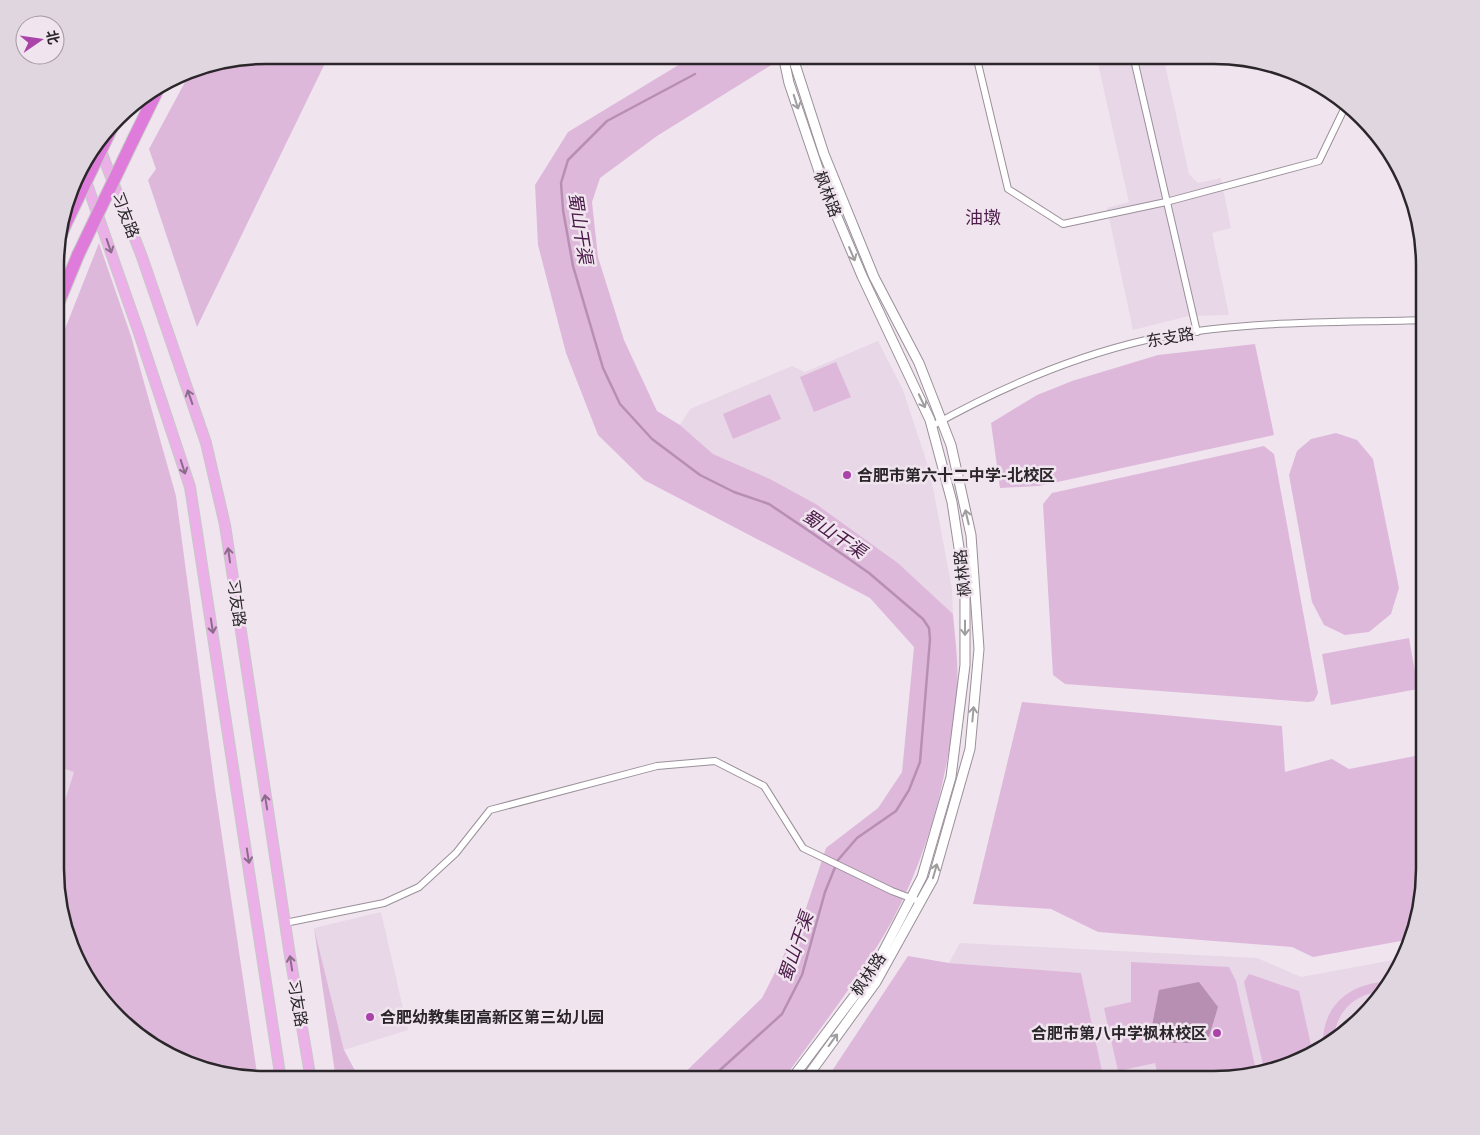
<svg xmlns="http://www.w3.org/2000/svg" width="1480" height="1135" font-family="Karla,'Noto Sans SC',sans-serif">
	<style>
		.built { fill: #e8d7e7 }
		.green { fill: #deb8db }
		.water { fill: #b68fb3 }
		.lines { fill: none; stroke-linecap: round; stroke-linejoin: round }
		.stream { stroke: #b68fb3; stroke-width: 2.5 }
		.minor-casing { stroke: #9a9099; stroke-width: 8 }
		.secondary-casing { stroke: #9a9099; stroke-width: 11 }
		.primary-casing { stroke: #c8c7c8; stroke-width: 12 }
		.motorway-casing { stroke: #c8c7c8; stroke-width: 14 }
		.minor { stroke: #fff; stroke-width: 6 }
		.secondary { stroke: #fff; stroke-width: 9 }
		.primary { stroke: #ecb0e9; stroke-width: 10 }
		.motorway { stroke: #df7cdb; stroke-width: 12 }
		.motorway-bridge-casing { stroke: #c8c7c8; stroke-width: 14; stroke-linecap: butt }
		.motorway-bridge { stroke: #df7cdb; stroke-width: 12 }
		.oneway { stroke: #9f9d9f }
		.oneway2 { stroke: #8b6b8a }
		.poi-dot { fill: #aa44a8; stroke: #f0e5ef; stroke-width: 2 }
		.labels { text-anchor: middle; stroke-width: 5; stroke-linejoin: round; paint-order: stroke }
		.street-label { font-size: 16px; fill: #2a262a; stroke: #f0e5ef }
		.poi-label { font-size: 16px; font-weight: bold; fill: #2a262a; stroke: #f0e5ef; text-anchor: start }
		.neighbourhood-label { font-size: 18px; fill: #4e1d4c; stroke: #f0e5ef }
		.water-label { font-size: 18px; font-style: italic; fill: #4a1a48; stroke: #f0e5ef }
		.rim { fill: none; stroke: #2a262a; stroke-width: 2.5 }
	</style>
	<rect width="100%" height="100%" fill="#f0e5ef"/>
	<!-- built -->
	<g class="built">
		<path d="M1096,55H1163L1189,174L1198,183L1221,178L1231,228L1212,233L1229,315L1189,316L1133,330L1107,208L1129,202Z"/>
		<path d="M878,341L903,390L930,472L952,589L953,614L898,563L816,504L770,479L713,454L680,425L690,409L792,366L805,372Z"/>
		<path d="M56,766L75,772L56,829Z"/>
		<path d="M381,912L408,1030L344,1050L314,928Z"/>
		<path d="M960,943L1257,958L1301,977L1404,958L1373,1008L1307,1058L1215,1080H1104L1081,973L949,963Z"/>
	</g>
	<!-- green -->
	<g class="green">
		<path d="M265,55H329L197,327L148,180L156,169L149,149L192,69L197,66Z"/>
		<path d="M695,55H771L773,64L657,136L600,178L592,202L598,257L624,340L657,411L680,425L713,454L770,479L816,504L898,563L953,614C955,638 959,665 957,689C950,769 930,851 892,921C861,977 820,1028 783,1080H677L762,998L803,917L826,848L878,808L902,772L914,647L870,598L644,480L598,435L566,353L538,245L535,185L568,132Z"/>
		<path d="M99,243L131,336L176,496L215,789L258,1080L185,1064L127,1028L77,963L55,884L56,829L74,772L56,766L57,349Z"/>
		<path d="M1255,344L1274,435L1039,486L1000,488L991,423L1037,395L1072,381L1158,355Z"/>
		<path d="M836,362L851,397L814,412L800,377Z"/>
		<path d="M770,394L781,419L733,439L723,414Z"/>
		<path d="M1336,433L1357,440L1373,459L1399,588L1391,614L1369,632L1345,635L1324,625L1312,602L1289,475L1297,451L1311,439Z"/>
		<path d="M1264,446L1274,454L1318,693L1314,701L1308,702L1065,684L1053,675L1043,504L1052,493Z"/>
		<path d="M1409,638L1418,689L1331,705L1322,654Z"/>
		<path d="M1022,702L1282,726L1285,772L1332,759L1349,769L1425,754V884L1412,939L1313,957L1292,947L1098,932L1051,909L973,904Z"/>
		<path d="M314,928L344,1050L360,1080H336Z"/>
		<path d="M908,956L949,963L1081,973L1104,1080H826Z"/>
		<path d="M1131,962L1229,967L1236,981L1256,1070L1215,1080H1159L1155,1063L1118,1071L1104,1008L1131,1002Z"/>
		<path d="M1249,974L1299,991L1313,1054L1307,1058L1264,1069L1244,982Z"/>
		<path d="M1381,982H1389L1383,992C1357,992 1336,1011 1334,1038L1323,1047C1321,1010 1345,986 1381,982Z"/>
	</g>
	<!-- water -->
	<path class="water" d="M1199,982L1218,1007L1207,1043H1170L1151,1031L1159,990Z"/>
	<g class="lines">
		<!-- stream -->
		<path class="stream" d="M695,74L607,121L568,160L561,183L563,210L573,266L603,368L620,404L652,439L700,475L734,492L769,504L812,533L869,573L923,619L929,628L930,639L920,762L909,790L896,811L857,838L838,860L825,892L802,975L782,1014L709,1080"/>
		<!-- minor casing -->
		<g class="minor-casing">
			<g id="minor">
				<path d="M976,55L1008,189L1063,224L1166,202L1319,161L1346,105L1345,102"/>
				<path d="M1133,55L1197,332"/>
				<path d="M932,426C998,389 1072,357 1146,340C1237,320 1333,323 1425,320"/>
				<path d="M285,923L384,903L419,887L456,853L490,810L657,766L715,761L764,786L803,848L892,891L921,902"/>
			</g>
		</g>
		<!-- secondary casing -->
		<g class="secondary-casing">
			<g id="secondary">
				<path d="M783,55L789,83L824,186L862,276L930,420L952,502L965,587V665L951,777L922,877L873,971L791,1080"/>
				<path d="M792,55L824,154L874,277L919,363L951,445L971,535L979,649L970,749L933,879L876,982L805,1080"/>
			</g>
		</g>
		<!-- primary casing -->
		<g class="primary-casing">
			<g id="primary">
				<path d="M99,146L142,257L206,443L225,525L290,956L311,1080"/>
				<path d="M81,167L138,330L190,487L281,1080"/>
			</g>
		</g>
		<!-- motorway casing -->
		<g class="motorway-casing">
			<g id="motorway">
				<path d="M133,140L158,89"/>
				<path d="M57,244L65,225"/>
				<path d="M57,306L78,255"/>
			</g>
		</g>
		<!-- minor -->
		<use href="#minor" class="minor"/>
		<!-- secondary -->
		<use href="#secondary" class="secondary"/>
		<!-- primary -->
		<use href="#primary" class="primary"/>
		<!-- motorway -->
		<use href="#motorway" class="motorway"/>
		<!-- motorway-bridge casing -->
		<g class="motorway-bridge-casing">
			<g id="motorway-bridge">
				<path d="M65,225L114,123"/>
				<path d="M78,255L133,140"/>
			</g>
		</g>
		<!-- motorway-bridge -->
		<use href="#motorway-bridge" class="motorway-bridge"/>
	</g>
	<!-- one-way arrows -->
	<defs><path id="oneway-shaft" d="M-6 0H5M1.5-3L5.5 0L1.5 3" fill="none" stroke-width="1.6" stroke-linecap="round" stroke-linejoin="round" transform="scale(1.25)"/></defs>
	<g class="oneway">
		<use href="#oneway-shaft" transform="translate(796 102) rotate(72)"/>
		<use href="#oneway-shaft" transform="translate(852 254) rotate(67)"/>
		<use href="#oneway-shaft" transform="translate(922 401) rotate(65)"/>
		<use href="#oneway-shaft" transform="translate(967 517) rotate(-103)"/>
		<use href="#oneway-shaft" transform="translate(965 628) rotate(90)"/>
		<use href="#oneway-shaft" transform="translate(973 714) rotate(-85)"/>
		<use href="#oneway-shaft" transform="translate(935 871) rotate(-74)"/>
		<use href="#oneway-shaft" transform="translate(833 1040) rotate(-54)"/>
	</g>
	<g class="oneway2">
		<use href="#oneway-shaft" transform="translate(109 246) rotate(71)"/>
		<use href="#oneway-shaft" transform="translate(190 397) rotate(-109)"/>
		<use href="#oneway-shaft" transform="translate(183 467) rotate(72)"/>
		<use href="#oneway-shaft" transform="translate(229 555) rotate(-98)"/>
		<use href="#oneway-shaft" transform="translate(212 626) rotate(81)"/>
		<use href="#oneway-shaft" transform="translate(266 802) rotate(-99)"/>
		<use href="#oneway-shaft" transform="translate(248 856) rotate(81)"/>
		<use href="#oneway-shaft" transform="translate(291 963) rotate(-99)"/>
	</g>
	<!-- markers -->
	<g class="poi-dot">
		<circle cx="847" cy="475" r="5"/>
		<circle cx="370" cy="1017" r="5"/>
		<circle cx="1217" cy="1033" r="5"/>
	</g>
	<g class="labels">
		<!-- street labels -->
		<g class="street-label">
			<text transform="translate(828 194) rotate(69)" y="6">枫林路</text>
			<text transform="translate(126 215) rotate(69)" y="6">习友路</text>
			<text transform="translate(1170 337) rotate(-10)" y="6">东支路</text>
			<text transform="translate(962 573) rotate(-96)" y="6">枫林路</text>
			<text transform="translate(237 603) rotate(82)" y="6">习友路</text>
			<text transform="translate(868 974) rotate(-56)" y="6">枫林路</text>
			<text transform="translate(298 1003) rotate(80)" y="6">习友路</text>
		</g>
		<!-- poi labels -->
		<g class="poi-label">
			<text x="857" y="481">合肥市第六十二中学-北校区</text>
			<text x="380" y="1023">合肥幼教集团高新区第三幼儿园</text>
			<text x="1207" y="1039" text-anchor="end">合肥市第八中学枫林校区</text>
		</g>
		<!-- neighbourhood labels -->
		<g class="neighbourhood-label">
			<text x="983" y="224">油墩</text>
		</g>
		<!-- water labels -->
		<g class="water-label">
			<text transform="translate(580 228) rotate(81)" y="6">蜀山干渠</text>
			<text transform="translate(834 534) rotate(34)" y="6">蜀山干渠</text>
			<text transform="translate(796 947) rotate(-71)" y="6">蜀山干渠</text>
		</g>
	</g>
	<!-- crop -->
	<path d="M0 0H1480V1135H0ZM266 64H1214A202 202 0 0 1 1416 266V869A202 202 0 0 1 1214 1071H266A202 202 0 0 1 64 869V266A202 202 0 0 1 266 64Z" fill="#e0d6df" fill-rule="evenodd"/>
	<path class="rim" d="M266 64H1214A202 202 0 0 1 1416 266V869A202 202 0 0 1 1214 1071H266A202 202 0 0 1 64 869V266A202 202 0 0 1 266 64Z"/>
	<!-- north arrow -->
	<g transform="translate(40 40) rotate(77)"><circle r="24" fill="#f0e5ef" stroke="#a199a0"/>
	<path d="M0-4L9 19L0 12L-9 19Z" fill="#aa44a8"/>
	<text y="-8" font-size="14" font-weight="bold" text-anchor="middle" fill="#2a262a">北</text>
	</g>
</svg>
